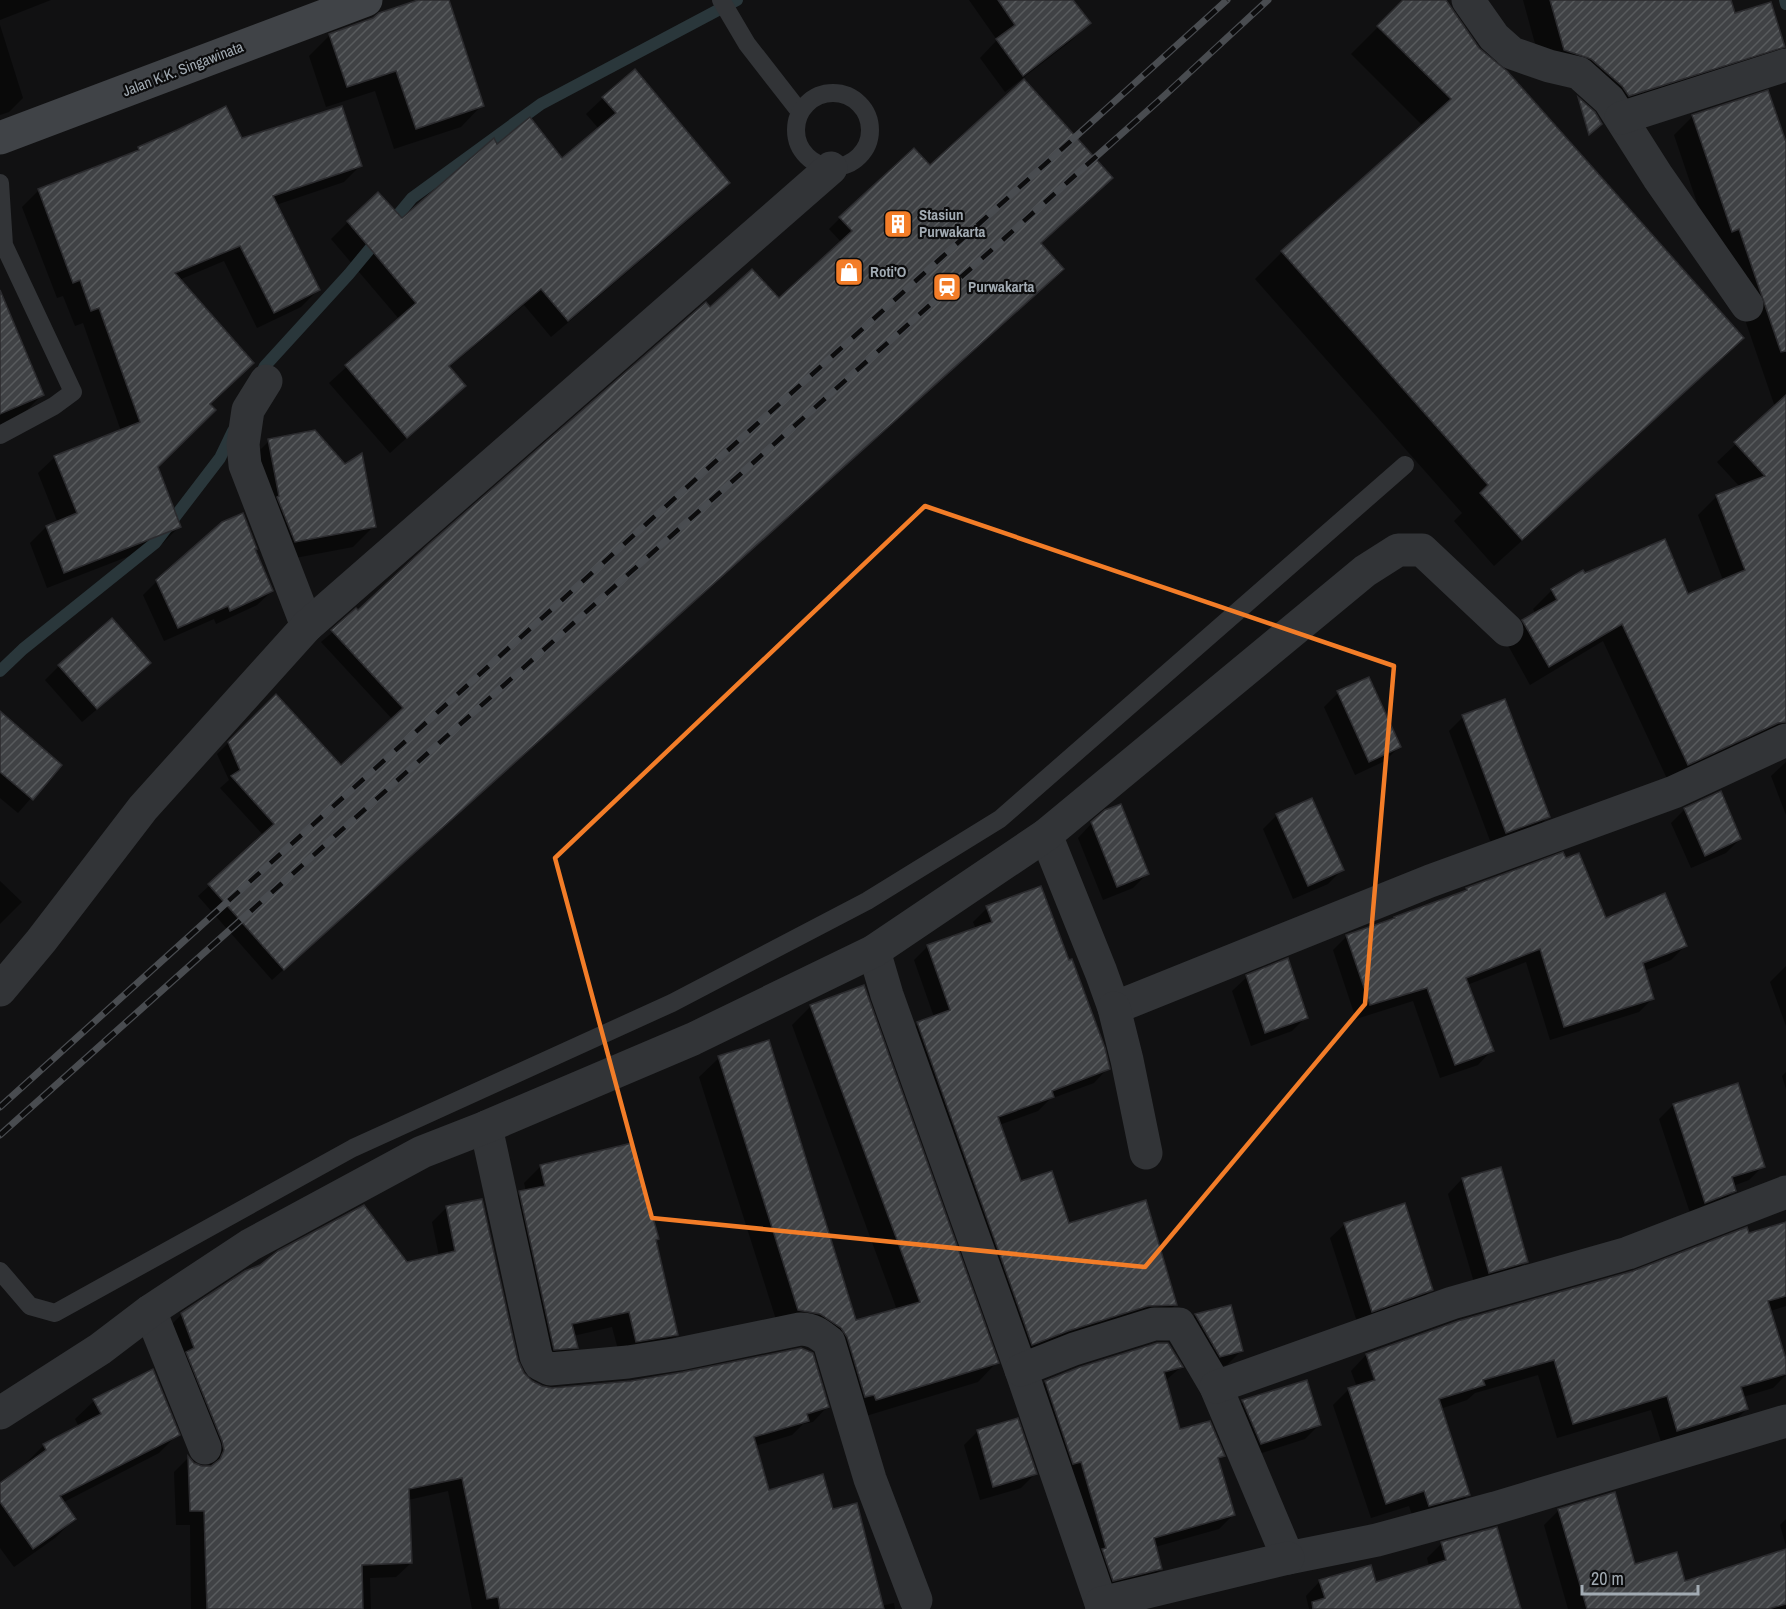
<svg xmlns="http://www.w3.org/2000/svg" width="1786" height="1609" font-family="'Archivo Narrow',sans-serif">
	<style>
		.shadow { fill: #0007; fill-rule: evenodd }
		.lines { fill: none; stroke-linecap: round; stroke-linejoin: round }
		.stream { stroke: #2a373b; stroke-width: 12 }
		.building { fill: url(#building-hatch); stroke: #2b2b2e; stroke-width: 1.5 }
		.lane { stroke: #323437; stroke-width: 18 }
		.street { stroke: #323437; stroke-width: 33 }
		.secondary { stroke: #404347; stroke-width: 33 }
		.rail-casing { stroke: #494c50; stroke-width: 7 }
		.rail { stroke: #0c0c0d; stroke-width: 4.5; stroke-dasharray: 14; stroke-linecap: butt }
		.marked { fill: none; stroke: #f37d28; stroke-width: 4.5; stroke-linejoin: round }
		.labels { text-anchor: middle; stroke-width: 4.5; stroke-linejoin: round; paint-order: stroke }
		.street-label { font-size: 15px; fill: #a2abb3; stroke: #0c0c0d }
		.poi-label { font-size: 15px; font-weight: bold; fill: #a2abb3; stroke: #0c0c0d; text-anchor: start }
	</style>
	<defs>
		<pattern id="building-hatch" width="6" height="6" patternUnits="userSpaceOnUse" patternTransform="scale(1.5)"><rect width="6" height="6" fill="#404245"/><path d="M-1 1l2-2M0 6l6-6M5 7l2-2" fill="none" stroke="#585b5d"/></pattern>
	</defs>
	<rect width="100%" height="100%" fill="#111112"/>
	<!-- shadow -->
	<g class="shadow">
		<path d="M0,0H51L0,20Z"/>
		<path d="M423,0H447L482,105L461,127L394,149L375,91L326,107L309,56L330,35Z"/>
		<path d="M969,0H1071L1089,23L1072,40L1005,92L980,58L997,40Z"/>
		<path d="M1405,0H1444L1478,49L1742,338L1715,365L1494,566L1454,521L1462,513L1255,279L1282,252L1423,126L1351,54Z"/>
		<path d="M1523,0H1729L1734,15L1784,46L1762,68L1607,117L1539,58Z"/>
		<path d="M0,25L23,98L9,112L0,115Z"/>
		<path d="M603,98L728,183L712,200L551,337L524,305L448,368L464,386L390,453L329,383L399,319L331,239L348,222L402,220L496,147L562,160L599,129L586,114Z"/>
		<path d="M1693,116L1786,146V724L1669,783L1603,641L1530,685L1505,640L1523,622L1536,614L1533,609L1552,590L1584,575L1687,595L1723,580L1698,515L1717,496L1740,487L1717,462L1775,407L1720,247L1713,250L1674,135Z"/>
		<path d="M242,140L360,166L344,182L276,205L318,290L301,307L257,328L224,261L179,280L209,404L156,467L179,527L163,543L47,588L30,543L46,527L57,521L38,473L55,457L121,431L83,323L75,326L63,296L57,298L22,207L39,190L132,155L139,148Z"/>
		<path d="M929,167L1039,243L1050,280L272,980L198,896L264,836L220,788L229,780L217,754L276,696L341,767L393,720L321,642L710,310L779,300L842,243L829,229L840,218Z"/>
		<path d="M0,294L43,394L22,415L0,425Z"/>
		<path d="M269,441L344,466L374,526L353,547L274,562L248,462Z"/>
		<path d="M254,550L272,591L257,605L216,624L214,619L164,641L143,595L157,581Z"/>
		<path d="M59,666L135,677L82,722L45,680Z"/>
		<path d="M1338,693L1399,747L1385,761L1355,775L1324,707Z"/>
		<path d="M0,713L60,765L18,813L0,798Z"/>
		<path d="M1463,717L1548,817L1534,831L1492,846L1449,731Z"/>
		<path d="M1786,762V815L1771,776Z"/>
		<path d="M1685,809L1740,839L1726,853L1691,868L1671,823Z"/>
		<path d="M1277,815L1342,870L1328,884L1293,899L1263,829Z"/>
		<path d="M1092,823L1147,874L1133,888L1103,900L1078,838Z"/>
		<path d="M0,881L22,902L0,924Z"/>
		<path d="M1467,889L1605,920L1685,946L1671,960L1644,971L1653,998L1639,1012L1550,1040L1526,962L1467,985L1492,1050L1478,1065L1440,1078L1413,1001L1356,1019L1333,950L1347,936L1463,893Z"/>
		<path d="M987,908L1108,1068L1094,1083L1050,1099L1038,1111L999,1125L1020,1183L1068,1225L1175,1305L1161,1319L1018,1358L903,1038L918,1024L934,1017L914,960L928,946L976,929L973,922Z"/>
		<path d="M1786,966V1026L1770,982Z"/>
		<path d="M1247,977L1306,1017L1292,1031L1251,1046L1232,991Z"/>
		<path d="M811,1006L997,1362L978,1382L856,1419L828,1356L779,1329L699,1077L719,1058L855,1322L897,1310L792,1025Z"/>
		<path d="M1786,1072V1089L1782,1076Z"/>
		<path d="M1673,1105L1763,1166L1749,1180L1733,1186L1734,1191L1720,1205L1691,1216L1659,1119Z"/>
		<path d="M541,1166L654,1241L676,1335L660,1351L620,1357L612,1327L573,1336L576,1347L560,1364L538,1366L504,1209L520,1193L526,1191L524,1183Z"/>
		<path d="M1462,1179L1526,1261L1512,1276L1475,1286L1448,1194Z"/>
		<path d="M447,1207L522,1374L531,1382L541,1387L552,1389L827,1407L813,1422L803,1424L792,1435L755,1446L768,1491L832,1511L881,1606L894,1603L895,1609H472L448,1491L408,1500L411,1563L396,1577L370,1578L371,1609H191L190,1525H176L174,1472L188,1458L193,1464L202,1468L210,1466L208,1456L167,1329L182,1314L439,1256L432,1222Z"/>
		<path d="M1786,1223V1306L1770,1311L1786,1364V1375L1773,1388L1743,1397L1747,1409L1731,1424L1662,1445L1651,1410L1557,1438L1538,1375L1475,1393L1467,1400L1440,1409L1468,1495L1453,1511L1414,1521L1409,1506L1371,1518L1333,1405L1349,1389L1357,1387L1351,1371L1366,1355ZM1367,1362H1370L1379,1387L1376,1388Z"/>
		<path d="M1345,1224L1431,1290L1417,1304L1358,1325L1330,1238Z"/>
		<path d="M1230,1306L1241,1351L1227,1365L1206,1370L1181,1329L1195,1315Z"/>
		<path d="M1181,1367L1165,1381L1179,1431L1223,1455L1217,1461L1233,1515L1219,1529L1155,1547L1161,1569L1147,1583L1099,1594L1031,1396L1045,1382Z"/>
		<path d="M94,1401L178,1434L159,1453L62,1503L74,1519L55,1538L14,1567L0,1548V1484L26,1466L25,1464L44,1445L79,1427L75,1419Z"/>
		<path d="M1243,1402L1319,1425L1305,1439L1246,1458L1229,1416Z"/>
		<path d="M978,1431L1035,1474L1021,1488L980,1500L964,1445Z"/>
		<path d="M1559,1510L1634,1566L1684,1583L1786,1561V1609H1568L1544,1525Z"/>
		<path d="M1786,1519V1546L1780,1525Z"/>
		<path d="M1496,1529L1519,1609H1309L1306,1596L1320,1581L1375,1584L1429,1566L1427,1558L1441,1544Z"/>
	</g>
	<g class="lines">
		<!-- stream -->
		<g class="stream">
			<path d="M1785,0L1786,4"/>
			<path d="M259,378L265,366L349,274L412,198L541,104L737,0"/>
			<path d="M0,671L23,649L155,543L220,458L233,431"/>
		</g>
	</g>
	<!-- building -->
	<g class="building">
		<path d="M418,0H449L484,106L416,129L396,71L347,87L329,34L373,18L379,13Z"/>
		<path d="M998,0H1073L1091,23L1023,76L996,39L1015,25Z"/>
		<path d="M1403,0H1446L1479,48L1507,71L1744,338L1522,540L1480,493L1488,485L1281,251L1451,99L1377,26Z"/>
		<path d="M1550,0H1731L1735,13L1771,2L1785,47L1629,96L1622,86L1591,59L1564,50Z"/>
		<path d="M635,69L730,183L568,321L541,289L449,366L466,386L407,438L345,365L416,303L347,221L378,192L402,218L494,138L497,144L530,117L562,158L616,113L602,97Z"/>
		<path d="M1024,79L1113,178L1041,243L1064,269L284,970L208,884L274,824L231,776L240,770L228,742L276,694L341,765L403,708L331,630L356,608L358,610L429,544L706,302L710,307L752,269L779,298L852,231L839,217L914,148L930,165Z"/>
		<path d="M1768,90L1786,142V351L1781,352L1739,229L1732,232L1692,115Z"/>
		<path d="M1578,97L1595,112L1602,124L1589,135Z"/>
		<path d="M226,106L242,138L342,106L362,166L273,196L320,290L274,313L240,246L175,273L254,363L210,404L216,410L158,467L181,527L64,573L46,526L77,513L54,456L140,422L99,308L91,311L80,280L73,283L38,189L139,150L138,147L177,130Z"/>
		<path d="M0,290L44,395L0,414Z"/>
		<path d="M1786,395V722L1778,723L1688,765L1622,624L1549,667L1522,620L1557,600L1551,589L1583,570L1585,573L1665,539L1688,594L1745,570L1716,495L1765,476L1734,442Z"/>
		<path d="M315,430L345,464L362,453L376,527L295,542L277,497L279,496L268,439Z"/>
		<path d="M243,513L257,549H255L273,591L230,611L228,606L178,628L156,580L222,522Z"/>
		<path d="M112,618L151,663L97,709L58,665Z"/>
		<path d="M1369,677L1401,747L1369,762L1337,691Z"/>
		<path d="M1505,699L1550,817L1506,833L1462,715Z"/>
		<path d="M0,711L62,765L33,800L0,772Z"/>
		<path d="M1721,791L1741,839L1705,856L1684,808Z"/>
		<path d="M1312,798L1344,870L1308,886L1276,814Z"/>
		<path d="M1121,804L1149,874L1117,887L1091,822L1105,810Z"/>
		<path d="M1563,852L1566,858L1579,853L1606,918L1665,893L1687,946L1643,963L1654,999L1564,1027L1540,949L1466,978L1494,1051L1455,1065L1427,988L1370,1005L1346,935L1395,918L1394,917L1467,890L1466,888Z"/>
		<path d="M1041,886L1069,960L1072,959L1105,1048L1110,1069L1052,1091L1054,1097L998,1117L1021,1181L1052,1171L1069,1223L1146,1200L1177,1305L1148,1306L1068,1331L1032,1345L917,1022L950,1010L927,945L992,922L986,906Z"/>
		<path d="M1288,958L1308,1018L1265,1033L1246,975Z"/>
		<path d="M864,985L999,1363L876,1400L874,1395L865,1397L847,1337L841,1328L820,1314L798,1310L718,1056L769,1040L856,1320L920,1302L810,1005Z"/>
		<path d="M1738,1083L1765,1167L1732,1177L1736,1191L1705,1203L1673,1104Z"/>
		<path d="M632,1143L659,1239L656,1240L678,1335L636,1342L629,1312L572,1324L578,1348L554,1350L519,1191L545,1186L540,1165Z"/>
		<path d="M1501,1167L1528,1262L1489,1273L1462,1178Z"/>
		<path d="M482,1199L518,1360L524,1373L532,1381L542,1386L552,1388L631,1381L683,1372L801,1348L813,1353L829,1407L807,1414L809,1421L754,1437L769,1490L823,1474L833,1509L857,1503L884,1609H500L498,1597L487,1599L462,1478L409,1489L412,1563L362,1565L363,1609H207L204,1511H190L188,1456L194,1463L202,1466H211L220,1459L224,1450L222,1441L186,1352L194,1348L181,1313L245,1271L260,1265L278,1251L364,1205L407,1262L455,1251L446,1206Z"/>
		<path d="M1405,1203L1433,1290L1372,1312L1344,1223Z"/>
		<path d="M1786,1222V1296L1768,1301L1786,1359V1374L1741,1387L1748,1409L1677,1431L1667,1396L1573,1424L1554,1360L1483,1380L1485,1385L1439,1399L1470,1495L1429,1506L1424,1491L1386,1504L1348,1388L1375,1380L1366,1354L1458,1321L1633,1271L1747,1227L1749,1233Z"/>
		<path d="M1231,1305L1243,1351L1220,1357L1195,1314Z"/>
		<path d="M1157,1343H1168L1183,1367L1164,1372L1180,1429L1210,1421L1225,1456L1218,1458L1235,1515L1154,1538L1162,1569L1113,1581L1102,1549L1106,1548L1081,1462L1073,1464L1045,1381L1080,1367Z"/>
		<path d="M153,1369L180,1435L60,1496L76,1519L33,1549L0,1502V1483L46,1450L43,1444L101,1414L93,1399Z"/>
		<path d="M1307,1380L1321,1425L1261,1444L1242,1400Z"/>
		<path d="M1018,1418L1037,1474L993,1487L977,1430Z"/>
		<path d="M1615,1492L1635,1564L1677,1552L1685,1581L1786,1549V1604L1768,1609H1587L1558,1509Z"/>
		<path d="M1497,1527L1521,1609H1313L1312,1602L1325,1598L1319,1580L1371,1565L1376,1582L1446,1560L1441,1542Z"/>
	</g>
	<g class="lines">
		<!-- lane -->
		<g class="lane">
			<path d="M721,0L747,44L800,112"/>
			<circle cx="833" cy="130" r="37"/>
			<path d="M0,183L4,245L73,392L54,406L0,435"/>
			<path d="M0,1271L30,1306L55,1313L353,1148L672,1003L867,901L1000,819L1405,465"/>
		</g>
		<!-- street -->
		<g class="street">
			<path d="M1468,0L1494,37L1512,53L1549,66L1579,73L1609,100L1658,177L1747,305"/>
			<path d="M1621,118L1786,65"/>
			<path d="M266,381L248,410L243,444L245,465L307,626"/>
			<path d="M1046,835L1101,972L1114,1008L1430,881L1674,792L1786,740"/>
			<path d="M874,951L887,995L1021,1370L1103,1609"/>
			<path d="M0,990L41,941L143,808L307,626L831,168"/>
			<path d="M1114,1008L1127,1060L1146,1153"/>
			<path d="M486,1127L536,1356L540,1364L550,1369L628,1362L679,1354L800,1329C813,1329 819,1334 829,1342L870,1479L916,1600"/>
			<path d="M150,1311L205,1448"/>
			<path d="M1021,1370L1074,1349L1154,1324H1179L1216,1387L1288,1558L1377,1540L1495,1508L1786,1421"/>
			<path d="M1216,1387L1452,1303L1628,1253L1786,1192"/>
			<path d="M0,1413L100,1349L150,1311L250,1245L422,1152L486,1127L693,1039L874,951L1046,835L1365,571L1398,550H1422L1507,630"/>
			<path d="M1101,1603L1288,1558"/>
		</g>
		<!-- secondary -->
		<path class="secondary" d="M0,138L366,0"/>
		<!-- rail casing -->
		<g class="rail-casing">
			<g id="rail">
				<path d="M0,1107L1227,0"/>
				<path d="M0,1135L1164,96L1268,0"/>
			</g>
		</g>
		<!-- rail -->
		<use href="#rail" class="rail"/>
	</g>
	<!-- marked area -->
	<path class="marked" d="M925,506L1394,666L1365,1004L1145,1267L652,1218L555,858Z"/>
	<!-- icons -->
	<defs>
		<g id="building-square" transform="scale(1.5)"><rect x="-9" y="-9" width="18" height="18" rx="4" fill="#f37d28" stroke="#0c0c0d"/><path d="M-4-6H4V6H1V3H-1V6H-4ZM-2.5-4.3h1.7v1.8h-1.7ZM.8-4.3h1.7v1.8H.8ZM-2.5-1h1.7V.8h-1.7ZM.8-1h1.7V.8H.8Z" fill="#fff"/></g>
		<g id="shop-square" transform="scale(1.5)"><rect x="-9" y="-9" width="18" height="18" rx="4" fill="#f37d28" stroke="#0c0c0d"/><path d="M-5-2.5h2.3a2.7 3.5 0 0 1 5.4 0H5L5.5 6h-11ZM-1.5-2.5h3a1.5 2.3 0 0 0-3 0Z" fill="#fff"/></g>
		<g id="station-square" transform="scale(1.5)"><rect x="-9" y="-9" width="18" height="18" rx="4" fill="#f37d28" stroke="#0c0c0d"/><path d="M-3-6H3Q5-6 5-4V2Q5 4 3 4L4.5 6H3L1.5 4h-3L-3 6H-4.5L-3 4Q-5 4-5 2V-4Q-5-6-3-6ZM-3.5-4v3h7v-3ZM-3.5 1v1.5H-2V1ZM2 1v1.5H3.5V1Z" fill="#fff"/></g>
	</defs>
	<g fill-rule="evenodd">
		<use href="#building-square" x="898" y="224"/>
		<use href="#shop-square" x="849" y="272"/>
		<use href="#station-square" x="947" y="287"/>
	</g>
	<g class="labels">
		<!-- street labels -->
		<g class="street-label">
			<text transform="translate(183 69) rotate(-21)" y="5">Jalan K.K. Singawinata</text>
		</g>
		<!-- poi labels -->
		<g class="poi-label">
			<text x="919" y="220">Stasiun<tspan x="919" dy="17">Purwakarta</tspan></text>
			<text x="870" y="277">Roti'O</text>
			<text x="968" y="292">Purwakarta</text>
		</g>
	</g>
	<!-- scale -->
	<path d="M1582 1585v9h116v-9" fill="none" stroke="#a2abb3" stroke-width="3"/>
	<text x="1591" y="1585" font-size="18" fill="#a2abb3" stroke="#0c0c0d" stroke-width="4.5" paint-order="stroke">20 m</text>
</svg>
